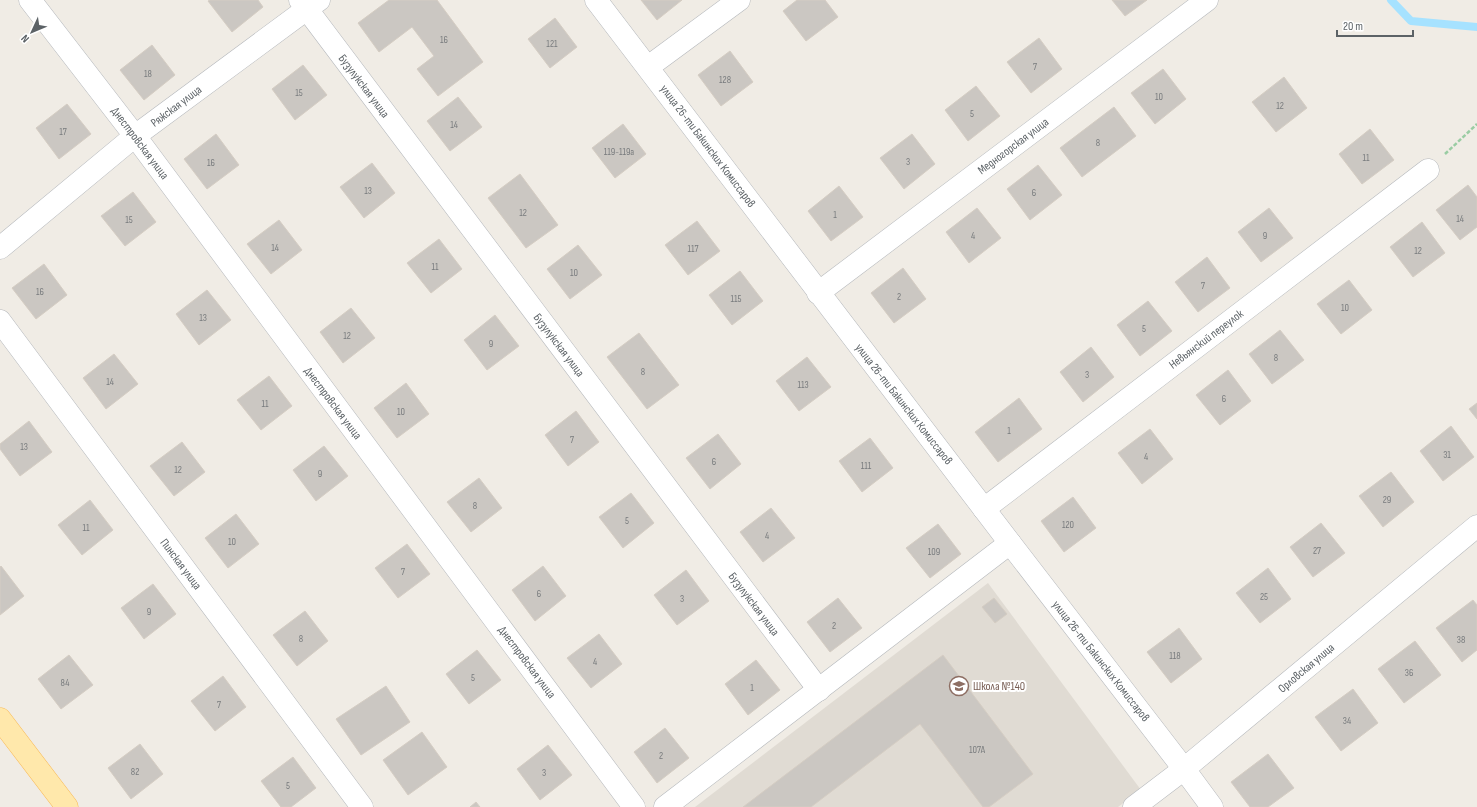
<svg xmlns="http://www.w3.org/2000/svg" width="1477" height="807" font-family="'Sofia Sans Condensed',sans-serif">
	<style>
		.education { fill: #e0dbd3 }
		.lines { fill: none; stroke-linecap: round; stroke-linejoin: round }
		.stream { stroke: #a6e2ff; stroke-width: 8 }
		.building { fill: #cbc7c2; stroke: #d5cdc3 }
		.minor-casing { stroke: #b5b8bc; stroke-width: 23 }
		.major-casing { stroke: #f9b954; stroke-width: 23 }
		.path { stroke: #9acca3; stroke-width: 2.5; stroke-dasharray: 4 2; stroke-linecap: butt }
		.minor { stroke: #fff; stroke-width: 22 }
		.major { stroke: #ffe8ab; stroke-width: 22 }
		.labels { text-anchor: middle; stroke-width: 4; stroke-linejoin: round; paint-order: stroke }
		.number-label { font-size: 10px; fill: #787b7d }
		.street-label { font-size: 12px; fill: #5c6266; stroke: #fff }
		.education-label { font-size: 12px; fill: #785e54; stroke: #fff; text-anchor: start }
	</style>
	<rect width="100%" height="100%" fill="#f0ece5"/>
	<!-- education -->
	<path class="education" d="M988,583L1141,790L1118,807H695Z"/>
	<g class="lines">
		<!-- stream -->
		<path class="stream" d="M1391,0L1411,21L1477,27"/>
	</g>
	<!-- building -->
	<g class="building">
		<path d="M210,0H258L263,7L232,32L208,1Z"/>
		<path d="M389,0H437L483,62L438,96L417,69L434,56L412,27L379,52L358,23Z"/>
		<path d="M641,0H682L657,20Z"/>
		<path d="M797,0H825L838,17L806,41L783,11Z"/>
		<path d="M1112,0H1147L1125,16Z"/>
		<path d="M555,18L577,47L550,68L528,39Z"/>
		<path d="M1039,38L1062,69L1031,93L1007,62Z"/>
		<path d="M152,45L175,75L144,100L120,70Z"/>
		<path d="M730,51L753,82L721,106L698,75Z"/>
		<path d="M303,65L327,95L295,120L272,89Z"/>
		<path d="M1163,69L1186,99L1155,124L1131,93Z"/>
		<path d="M1284,77L1307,108L1276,132L1252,102Z"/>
		<path d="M976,86L1000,116L968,141L945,110Z"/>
		<path d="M458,97L482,127L450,151L427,121Z"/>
		<path d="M67,104L91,134L59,159L36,128Z"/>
		<path d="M1114,107L1136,136L1082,177L1060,148Z"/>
		<path d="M623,124L646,154L615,178L592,148Z"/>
		<path d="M1370,129L1394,160L1362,184L1339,154Z"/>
		<path d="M216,134L239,165L207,189L184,159Z"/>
		<path d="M912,134L935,164L904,189L880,158Z"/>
		<path d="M372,163L395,193L364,218L340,187Z"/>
		<path d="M1038,165L1062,195L1030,220L1007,189Z"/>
		<path d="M520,174L558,225L526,248L488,198Z"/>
		<path d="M1468,185L1477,197V227L1460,240L1436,210Z"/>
		<path d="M839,186L863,217L831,241L808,211Z"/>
		<path d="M133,192L156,222L125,246L101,216Z"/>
		<path d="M977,208L1001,238L969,263L946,232Z"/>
		<path d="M1269,208L1293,238L1261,262L1238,232Z"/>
		<path d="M279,220L302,250L271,274L247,244Z"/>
		<path d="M697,221L720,251L688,275L665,245Z"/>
		<path d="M1422,222L1445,253L1413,277L1390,247Z"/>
		<path d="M439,239L462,269L431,293L407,263Z"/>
		<path d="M578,245L602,275L570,299L547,269Z"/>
		<path d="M1207,257L1230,288L1198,312L1175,282Z"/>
		<path d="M44,264L67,295L36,319L12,288Z"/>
		<path d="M903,268L926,299L894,323L871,293Z"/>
		<path d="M740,271L763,301L732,325L709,295Z"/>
		<path d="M1349,280L1372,310L1341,334L1317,304Z"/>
		<path d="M207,290L231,320L199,345L176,314Z"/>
		<path d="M1148,301L1172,331L1140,356L1117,325Z"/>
		<path d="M351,308L375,338L343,363L320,332Z"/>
		<path d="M495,315L519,346L487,370L464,340Z"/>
		<path d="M1280,330L1304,360L1272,384L1249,354Z"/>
		<path d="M639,333L679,385L647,409L607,357Z"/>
		<path d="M1091,347L1114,377L1083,402L1060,372Z"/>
		<path d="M114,354L138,384L106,409L83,378Z"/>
		<path d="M807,357L831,387L799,411L776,381Z"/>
		<path d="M1228,370L1251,401L1220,425L1196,395Z"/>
		<path d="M269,376L292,406L261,430L237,400Z"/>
		<path d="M406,383L429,414L397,438L374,408Z"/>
		<path d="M1019,398L1042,429L998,462L975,432Z"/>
		<path d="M1477,403V419L1469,409Z"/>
		<path d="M576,411L599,442L568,466L545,435Z"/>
		<path d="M29,421L52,452L20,476L0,449V444Z"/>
		<path d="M1451,426L1474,457L1443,481L1420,451Z"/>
		<path d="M1150,429L1173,459L1142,484L1118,453Z"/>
		<path d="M718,434L741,464L710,489L686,458Z"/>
		<path d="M870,438L893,468L862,492L839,461Z"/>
		<path d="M182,442L205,472L174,496L150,466Z"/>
		<path d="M324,446L348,476L316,501L293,470Z"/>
		<path d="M1391,472L1414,502L1383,527L1359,496Z"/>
		<path d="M479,478L502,508L471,532L447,502Z"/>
		<path d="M631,493L654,523L623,548L599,517Z"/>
		<path d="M1073,497L1096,528L1064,552L1041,521Z"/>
		<path d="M90,500L113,530L82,555L58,525Z"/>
		<path d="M771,508L795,538L763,562L740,532Z"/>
		<path d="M236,514L259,544L228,568L205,538Z"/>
		<path d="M1321,523L1345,553L1313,577L1290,547Z"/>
		<path d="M938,524L961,554L930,578L906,548Z"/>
		<path d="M407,544L430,574L398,598L375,568Z"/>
		<path d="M1,566L24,596L0,615V567Z"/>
		<path d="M543,566L566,596L535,621L512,590Z"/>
		<path d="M1268,568L1291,599L1260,623L1236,593Z"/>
		<path d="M686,570L709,601L677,625L654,595Z"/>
		<path d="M153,584L176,614L144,639L121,608Z"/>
		<path d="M838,598L862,628L830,652L807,622Z"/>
		<path d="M994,598L1007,614L995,623L982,607Z"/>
		<path d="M1473,600L1477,605V650L1462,662L1436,628Z"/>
		<path d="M305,611L328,641L297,666L273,635Z"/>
		<path d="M1179,628L1202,659L1171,683L1147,652Z"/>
		<path d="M599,634L622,664L591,688L567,658Z"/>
		<path d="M1415,641L1441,675L1404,703L1378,669Z"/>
		<path d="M477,650L501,680L469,704L446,674Z"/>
		<path d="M69,655L93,685L61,709L38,679Z"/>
		<path d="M943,655L1033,774L989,807H983L920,724L811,807H743Z"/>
		<path d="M756,660L780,690L748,715L725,684Z"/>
		<path d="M223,676L246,707L215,731L191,701Z"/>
		<path d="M386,686L410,722L361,755L336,719Z"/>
		<path d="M1353,689L1378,723L1341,751L1315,717Z"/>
		<path d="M665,728L689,758L657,783L634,752Z"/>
		<path d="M422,732L447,767L408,795L383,760Z"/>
		<path d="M140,744L163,774L131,799L108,768Z"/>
		<path d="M548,745L572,775L540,800L517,769Z"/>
		<path d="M1268,754L1294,788L1268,807H1250L1231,782Z"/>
		<path d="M293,757L316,788L291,807H281L261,781Z"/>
		<path d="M476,802L480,807H470Z"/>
	</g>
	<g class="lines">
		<!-- minor casing -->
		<g class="minor-casing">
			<g id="minor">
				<path d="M30,0L135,136L634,807"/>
				<path d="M300,0L819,690"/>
				<path d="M596,0L1010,543L1184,769L1212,807"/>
				<path d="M648,67L739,0"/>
				<path d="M0,248L135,136L319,0"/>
				<path d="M818,293L1207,0"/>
				<path d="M0,321L362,807"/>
				<path d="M984,509L1428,170"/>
				<path d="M665,807L1010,543"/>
				<path d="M1134,807L1184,769L1477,526"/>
			</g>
		</g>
		<!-- major casing -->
		<g class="major-casing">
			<path id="major" d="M0,719L67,807"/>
		</g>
		<!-- path -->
		<path class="path" d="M1445,154L1477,124"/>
		<!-- minor -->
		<use href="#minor" class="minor"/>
		<!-- major -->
		<use href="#major" class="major"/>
	</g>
	<!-- icons -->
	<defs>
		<g id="school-ring" transform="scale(1)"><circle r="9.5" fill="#fff" stroke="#8d6e63" stroke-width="1.5"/><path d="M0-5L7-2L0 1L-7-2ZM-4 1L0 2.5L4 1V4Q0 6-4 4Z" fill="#8d6e63"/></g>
	</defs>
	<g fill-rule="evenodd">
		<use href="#school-ring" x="959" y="686"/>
	</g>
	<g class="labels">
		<!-- number labels -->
		<g class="number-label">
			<text x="444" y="43">16</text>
			<text x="552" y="47">121</text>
			<text x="1035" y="70">7</text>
			<text x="148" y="77">18</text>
			<text x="725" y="83">128</text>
			<text x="299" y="96">15</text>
			<text x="1159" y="100">10</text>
			<text x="1280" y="109">12</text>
			<text x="972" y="117">5</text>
			<text x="454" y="128">14</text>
			<text x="63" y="135">17</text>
			<text x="1098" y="146">8</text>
			<text x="619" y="155">119-119а</text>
			<text x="1366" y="161">11</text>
			<text x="908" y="165">3</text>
			<text x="211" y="166">16</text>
			<text x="368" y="194">13</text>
			<text x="1034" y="196">6</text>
			<text x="523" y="216">12</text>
			<text x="835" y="218">1</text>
			<text x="1460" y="222">14</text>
			<text x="129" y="223">15</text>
			<text x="973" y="239">4</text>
			<text x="1265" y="239">9</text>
			<text x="275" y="251">14</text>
			<text x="693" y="252">117</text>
			<text x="1418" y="254">12</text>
			<text x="435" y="270">11</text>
			<text x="574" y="276">10</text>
			<text x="1203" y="289">7</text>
			<text x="40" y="295">16</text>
			<text x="899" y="300">2</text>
			<text x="736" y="302">115</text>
			<text x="1345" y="311">10</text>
			<text x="203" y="321">13</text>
			<text x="1144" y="332">5</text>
			<text x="347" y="339">12</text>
			<text x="491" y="347">9</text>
			<text x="1276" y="361">8</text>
			<text x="643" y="375">8</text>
			<text x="1087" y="378">3</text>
			<text x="110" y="385">14</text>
			<text x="803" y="388">113</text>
			<text x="1224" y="402">6</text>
			<text x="265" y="407">11</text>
			<text x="401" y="415">10</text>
			<text x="1009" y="434">1</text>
			<text x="572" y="443">7</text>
			<text x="24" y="450">13</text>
			<text x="1447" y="458">31</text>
			<text x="1146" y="460">4</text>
			<text x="714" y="465">6</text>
			<text x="866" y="469">111</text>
			<text x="178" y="473">12</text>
			<text x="320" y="477">9</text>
			<text x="1387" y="503">29</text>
			<text x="475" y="509">8</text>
			<text x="627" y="524">5</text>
			<text x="1068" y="528">120</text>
			<text x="86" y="531">11</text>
			<text x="767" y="539">4</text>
			<text x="232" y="545">10</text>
			<text x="1317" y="554">27</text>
			<text x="934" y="555">109</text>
			<text x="403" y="575">7</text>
			<text x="539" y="597">6</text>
			<text x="1264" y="600">25</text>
			<text x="682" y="602">3</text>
			<text x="149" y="615">9</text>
			<text x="834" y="629">2</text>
			<text x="301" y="642">8</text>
			<text x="1461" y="643">38</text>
			<text x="1175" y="659">118</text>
			<text x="595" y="665">4</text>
			<text x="1409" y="676">36</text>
			<text x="473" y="681">5</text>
			<text x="65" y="686">84</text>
			<text x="752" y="691">1</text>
			<text x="219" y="708">7</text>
			<text x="1347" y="724">34</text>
			<text x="977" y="753">107А</text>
			<text x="661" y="759">2</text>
			<text x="135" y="775">82</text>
			<text x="544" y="776">3</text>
			<text x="288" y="789">5</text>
		</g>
		<!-- street labels -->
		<g class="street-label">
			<text transform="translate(364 86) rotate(53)" y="4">Бузулукская улица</text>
			<text transform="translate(176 106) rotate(-37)" y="4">Ряжская улица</text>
			<text transform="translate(140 143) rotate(53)" y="4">Днестровская улица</text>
			<text transform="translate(708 146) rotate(53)" y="4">улица 26-ти Бакинских Комиссаров</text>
			<text transform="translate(1013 146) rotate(-37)" y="4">Медногорская улица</text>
			<text transform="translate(1206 339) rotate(-37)" y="4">Невьянский переулок</text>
			<text transform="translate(559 345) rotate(53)" y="4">Бузулукская улица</text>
			<text transform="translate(333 403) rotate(53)" y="4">Днестровская улица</text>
			<text transform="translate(904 404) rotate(52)" y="4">улица 26-ти Бакинских Комиссаров</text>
			<text transform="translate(181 564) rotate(53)" y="4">Пинская улица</text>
			<text transform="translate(754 604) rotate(53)" y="4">Бузулукская улица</text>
			<text transform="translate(1101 661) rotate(52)" y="4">улица 26-ти Бакинских Комиссаров</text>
			<text transform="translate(527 662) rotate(53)" y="4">Днестровская улица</text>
			<text transform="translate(1306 668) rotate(-40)" y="4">Орловская улица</text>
		</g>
		<!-- education labels -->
		<g class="education-label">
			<text x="973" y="690">Школа №140</text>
		</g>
	</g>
	<!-- north arrow -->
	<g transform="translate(32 32) rotate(226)" stroke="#ffffff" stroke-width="3" paint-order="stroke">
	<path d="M0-3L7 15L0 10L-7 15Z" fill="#5c6266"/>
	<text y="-6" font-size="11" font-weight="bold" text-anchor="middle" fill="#5c6266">N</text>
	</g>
	<!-- scale -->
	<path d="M1337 30v6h76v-6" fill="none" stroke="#5c6266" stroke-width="2"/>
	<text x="1343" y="30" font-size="12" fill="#5c6266" stroke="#ffffff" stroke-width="3" paint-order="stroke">20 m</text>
</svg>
